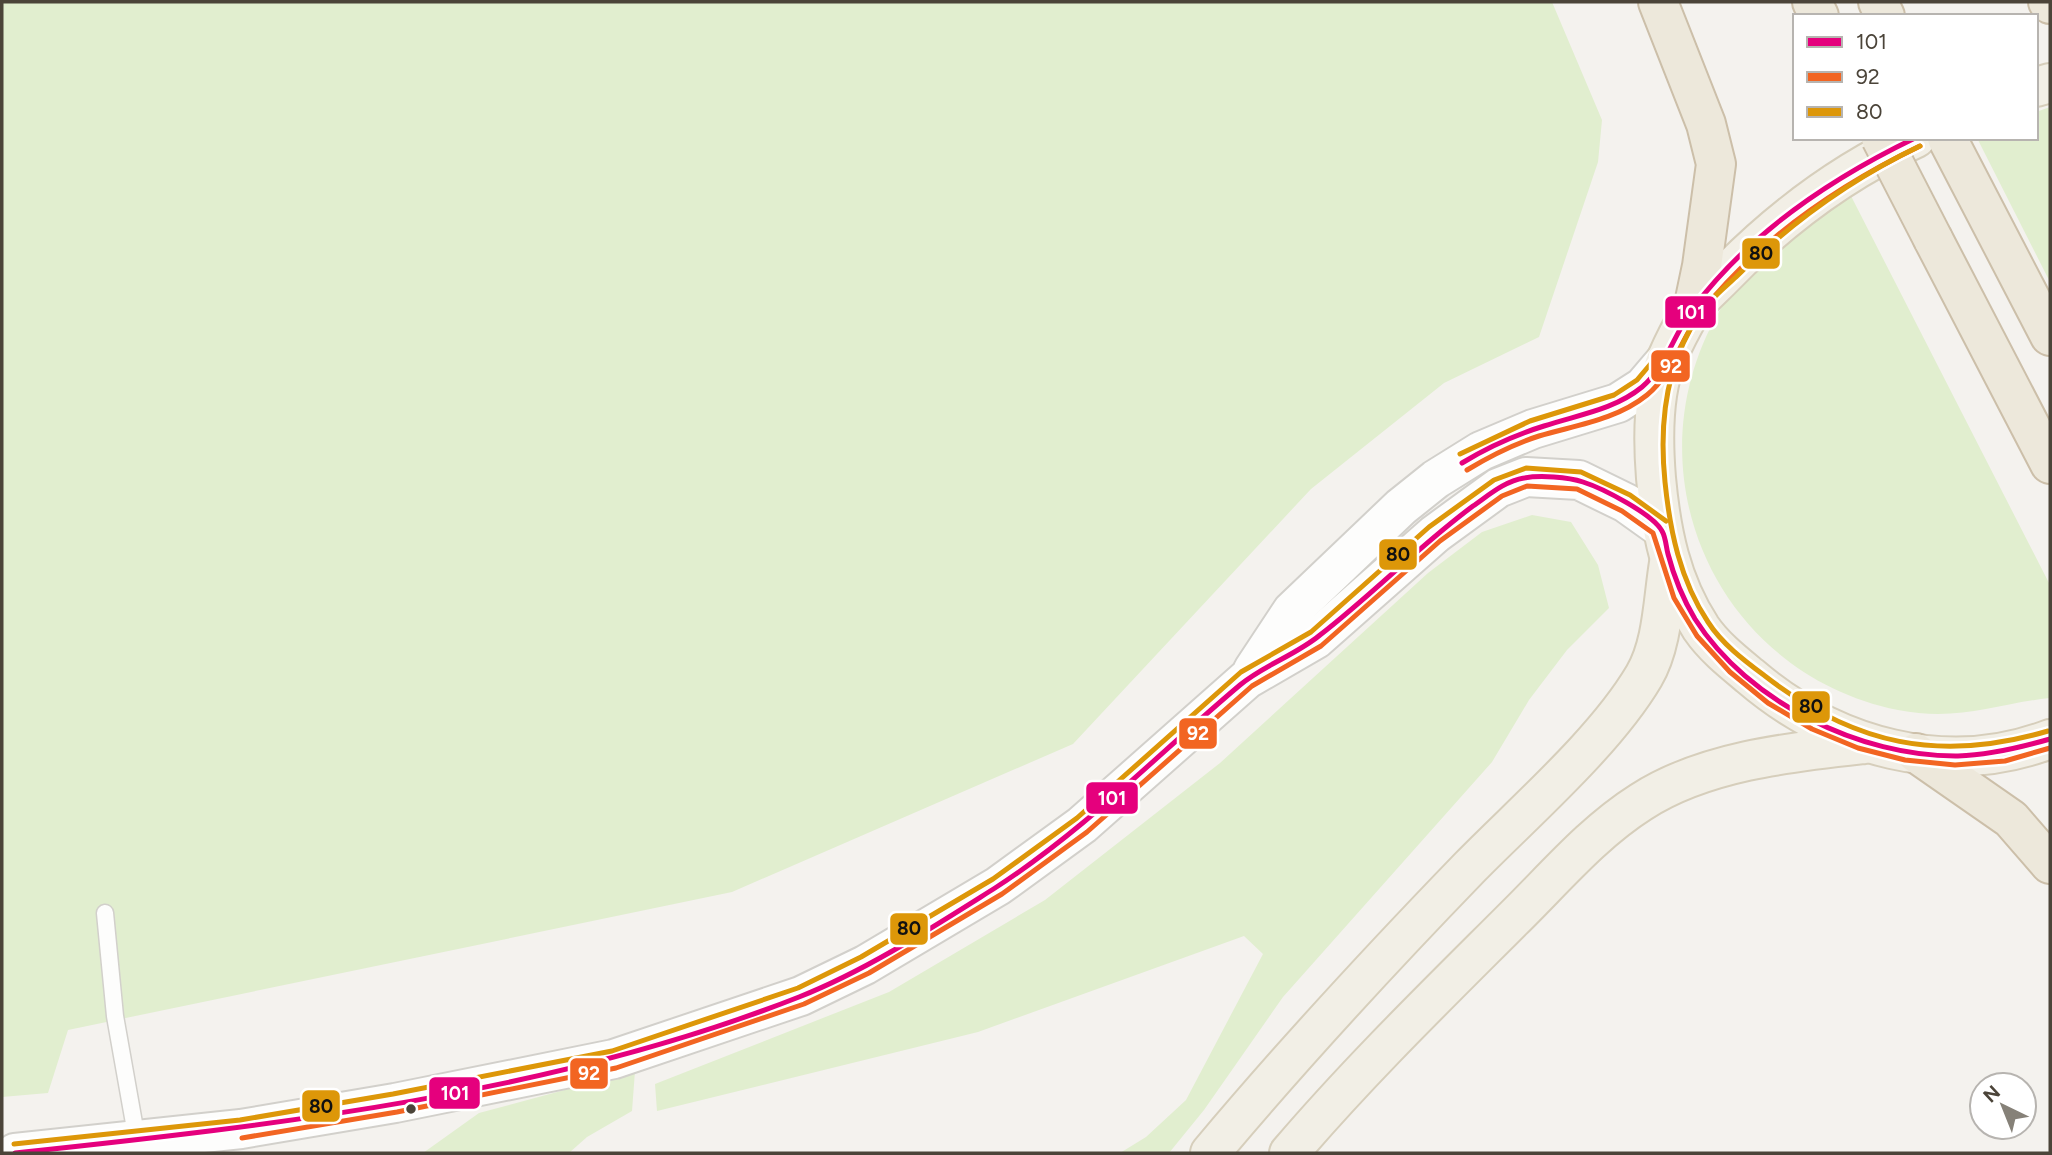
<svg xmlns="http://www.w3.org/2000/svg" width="2052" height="1155" font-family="Figtree,sans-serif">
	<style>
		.green { fill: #e1eecf }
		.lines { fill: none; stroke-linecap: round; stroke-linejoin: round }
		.service-casing { stroke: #d2d0cb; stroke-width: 19 }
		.tertiary-casing { stroke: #d2d0cb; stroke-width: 42 }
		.primary-casing { stroke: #d6cebb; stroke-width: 42 }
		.motorway-casing { stroke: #ccbfa9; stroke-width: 42 }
		.service { stroke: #fdfdfc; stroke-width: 16 }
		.tertiary { stroke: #fdfdfc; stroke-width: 38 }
		.primary { stroke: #f2efe6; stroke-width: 38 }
		.motorway { stroke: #ede8db; stroke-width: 38 }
		.motorway-bridge-casing { stroke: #ccbfa9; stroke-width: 42; stroke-linecap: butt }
		.motorway-bridge { stroke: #ede8db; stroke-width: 38 }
		.bus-1-casing { stroke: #fff; stroke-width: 10 }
		.bus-2-casing { stroke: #fff; stroke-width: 10 }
		.bus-3-casing { stroke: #fff; stroke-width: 10 }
		.bus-1 { stroke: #e5007d; stroke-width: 5 }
		.bus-2 { stroke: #f26522; stroke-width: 5 }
		.bus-3 { stroke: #dd9709; stroke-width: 5 }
		.bus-dot { fill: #4b4439; stroke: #fff; stroke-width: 2.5 }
		.line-badge { stroke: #fff; stroke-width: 2.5 }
		.badge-label { font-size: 19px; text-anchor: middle; font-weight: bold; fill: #fff }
		.pale-badge-label { font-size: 19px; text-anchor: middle; font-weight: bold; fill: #111 }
	</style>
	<rect width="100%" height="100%" fill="#f4f2ee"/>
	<!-- green -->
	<g class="green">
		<path d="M2,2H1552L1602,120L1598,162L1539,337L1444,383L1311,489L1073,744L732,892L68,1030L48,1093L2,1097Z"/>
		<path d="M2050,107V282L1977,138H2036V112Z"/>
		<path d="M1851,196L2050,585V698C1995,704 1958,722 1898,710C1715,673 1626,470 1720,310C1750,259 1801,226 1851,196Z"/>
		<path d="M1532,515L1571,522L1598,565L1609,608L1567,650L1529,700L1492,762L1283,997L1204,1110L1169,1153H1120L1146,1137L1186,1100L1263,954L1244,936L978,1032L657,1111L655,1084L889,992L1045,900L1220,763L1428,573L1482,532Z"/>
		<path d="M635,1071L632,1111L587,1137L569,1153H423L479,1113Z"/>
	</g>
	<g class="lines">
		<!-- service casing -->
		<g class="service-casing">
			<path id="service" d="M105,913L115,1016L137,1140"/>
		</g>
		<!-- tertiary casing -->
		<g class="tertiary-casing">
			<g id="tertiary">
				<path d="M1253,670L1292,611L1401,507L1436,479L1481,451L1533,429L1618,403L1643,387L1666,360"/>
				<path d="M15,1153L241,1129L395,1103L614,1059L801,996L865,965L998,886L1082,825L1247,679L1316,639L1435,534L1498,488L1526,477L1579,480L1626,503L1661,528"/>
			</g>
		</g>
		<!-- primary casing -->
		<g class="primary-casing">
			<g id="primary">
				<path d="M2036,87L2050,83"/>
				<path d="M1916,138C1843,171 1776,222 1720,280C1711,289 1699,299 1691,311C1683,325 1674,342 1667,358C1652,393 1653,441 1656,478C1661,532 1671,582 1701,628C1714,647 1733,662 1750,676C1833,747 1946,779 2050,739"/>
				<path d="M1210,1153C1293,1054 1380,960 1470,867C1524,812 1605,742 1644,676C1663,644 1663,599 1669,563"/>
				<path d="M1289,1153C1359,1071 1436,996 1512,920C1553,880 1592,833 1641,802C1704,761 1791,752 1864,744"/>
			</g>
		</g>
		<!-- motorway casing -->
		<g class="motorway-casing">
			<g id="motorway">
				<path d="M1658,2L1706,124L1716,164L1702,266L1693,309"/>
				<path d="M1812,2L1819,16"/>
				<path d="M1878,2L1885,16"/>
				<path d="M2048,2L2050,4"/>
				<path d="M1947,138L2050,336"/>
				<path d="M1933,239L2050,464"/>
				<path d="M1916,753L2011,819L2050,864"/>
			</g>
		</g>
		<!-- service -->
		<use href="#service" class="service"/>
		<!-- tertiary -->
		<use href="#tertiary" class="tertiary"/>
		<!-- primary -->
		<use href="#primary" class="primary"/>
		<!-- motorway -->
		<use href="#motorway" class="motorway"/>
		<!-- motorway-bridge casing -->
		<g class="motorway-bridge-casing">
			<path id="motorway-bridge" d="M1881,138L1933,239"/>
		</g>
		<!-- motorway-bridge -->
		<use href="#motorway-bridge" class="motorway-bridge"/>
		<!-- bus-1 casing -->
		<g class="bus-1-casing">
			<g id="bus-1">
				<path d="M1462,463C1488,447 1515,435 1544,426C1577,415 1614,410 1642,387C1667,366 1674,333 1694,307C1750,233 1832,178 1915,138"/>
				<path d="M15,1153C277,1125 553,1094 799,997C867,970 933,927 995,888C1085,830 1159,753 1240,685C1264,665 1296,655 1320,635C1373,594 1419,546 1473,506C1489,495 1505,481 1524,478C1540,475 1568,477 1583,482C1602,488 1653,514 1662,531C1666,538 1666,547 1668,554C1674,577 1683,599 1695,619C1748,702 1860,757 1958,756C1990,755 2019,748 2050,739"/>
			</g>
		</g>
		<!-- bus-2 casing -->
		<g class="bus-2-casing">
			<g id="bus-2">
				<path d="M1467,470C1490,456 1514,444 1539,436C1576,425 1616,420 1647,395C1674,373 1681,337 1702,311C1760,239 1837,186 1920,146"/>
				<path d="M242,1138L397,1112L616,1068L804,1004L869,973L1002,894L1087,832L1252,686L1321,646L1440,541L1502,496L1527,486L1577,489L1622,511L1653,533L1674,598L1697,636L1730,672L1768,703L1812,729L1858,748L1905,760L1955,765L2005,761L2050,748"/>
			</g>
		</g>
		<!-- bus-3 casing -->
		<g class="bus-3-casing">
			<g id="bus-3">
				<path d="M1920,146C1851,179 1790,223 1736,277C1723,289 1709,300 1699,315C1665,365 1659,423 1665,482C1670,531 1680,580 1708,622C1722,644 1745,661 1765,676C1854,745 1940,763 2048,731"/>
				<path d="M1460,454L1530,421L1614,395L1637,380L1659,354"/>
				<path d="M14,1144L240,1120L393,1094L612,1051L798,988L861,957L993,879L1077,818L1241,672L1311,632L1429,527L1494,480L1526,468L1581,472L1630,495L1666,521"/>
			</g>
		</g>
		<!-- bus-1 -->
		<use href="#bus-1" class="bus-1"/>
		<!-- bus-2 -->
		<use href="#bus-2" class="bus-2"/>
		<!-- bus-3 -->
		<use href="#bus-3" class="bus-3"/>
	</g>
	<!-- markers -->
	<circle class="bus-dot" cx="411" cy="1109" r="6"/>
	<g class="line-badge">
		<rect x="1741" y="237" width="40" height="33" rx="7" fill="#dd9709"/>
		<rect x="1664" y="295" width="53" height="34" rx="7" fill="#e5007d"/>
		<rect x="1650" y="349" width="41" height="34" rx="7" fill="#f26522"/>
		<rect x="1378" y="538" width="40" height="33" rx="7" fill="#dd9709"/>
		<rect x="1791" y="690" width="40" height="34" rx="7" fill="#dd9709"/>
		<rect x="1178" y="717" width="40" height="33" rx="7" fill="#f26522"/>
		<rect x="1085" y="781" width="54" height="34" rx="7" fill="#e5007d"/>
		<rect x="889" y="912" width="40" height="34" rx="7" fill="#dd9709"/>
		<rect x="569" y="1057" width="40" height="33" rx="7" fill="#f26522"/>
		<rect x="428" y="1076" width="53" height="34" rx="7" fill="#e5007d"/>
		<rect x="301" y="1089" width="40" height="34" rx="7" fill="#dd9709"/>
	</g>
	<g class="badge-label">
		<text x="1691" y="319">101</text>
		<text x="1671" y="373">92</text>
		<text x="1198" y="740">92</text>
		<text x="1112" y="805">101</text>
		<text x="589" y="1080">92</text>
		<text x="455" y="1100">101</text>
	</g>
	<g class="pale-badge-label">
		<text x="1761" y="260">80</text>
		<text x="1398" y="561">80</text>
		<text x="1811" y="713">80</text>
		<text x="909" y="935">80</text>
		<text x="321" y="1113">80</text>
	</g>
	<!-- border -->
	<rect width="2052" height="1155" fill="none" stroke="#4b4439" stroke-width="7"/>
	<!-- legend -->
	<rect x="1793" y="14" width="245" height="126" fill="#ffffff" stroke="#b7b4b0" stroke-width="2"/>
	<rect x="1807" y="37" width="35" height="10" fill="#e5007d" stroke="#b7b4b0" stroke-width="2"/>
	<text x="1856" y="49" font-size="21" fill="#4b4439">101</text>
	<rect x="1807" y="72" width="35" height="10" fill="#f26522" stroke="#b7b4b0" stroke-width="2"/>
	<text x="1856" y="84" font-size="21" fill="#4b4439">92</text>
	<rect x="1807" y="107" width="35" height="10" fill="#dd9709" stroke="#b7b4b0" stroke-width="2"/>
	<text x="1856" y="119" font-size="21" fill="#4b4439">80</text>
	<!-- north arrow -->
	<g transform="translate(2003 1106) rotate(317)"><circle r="33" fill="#ffffff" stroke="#b7b4b0" stroke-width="2"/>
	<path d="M0-5L12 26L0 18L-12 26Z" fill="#868178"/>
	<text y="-10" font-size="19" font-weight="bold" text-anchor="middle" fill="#4b4439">N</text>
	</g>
</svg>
